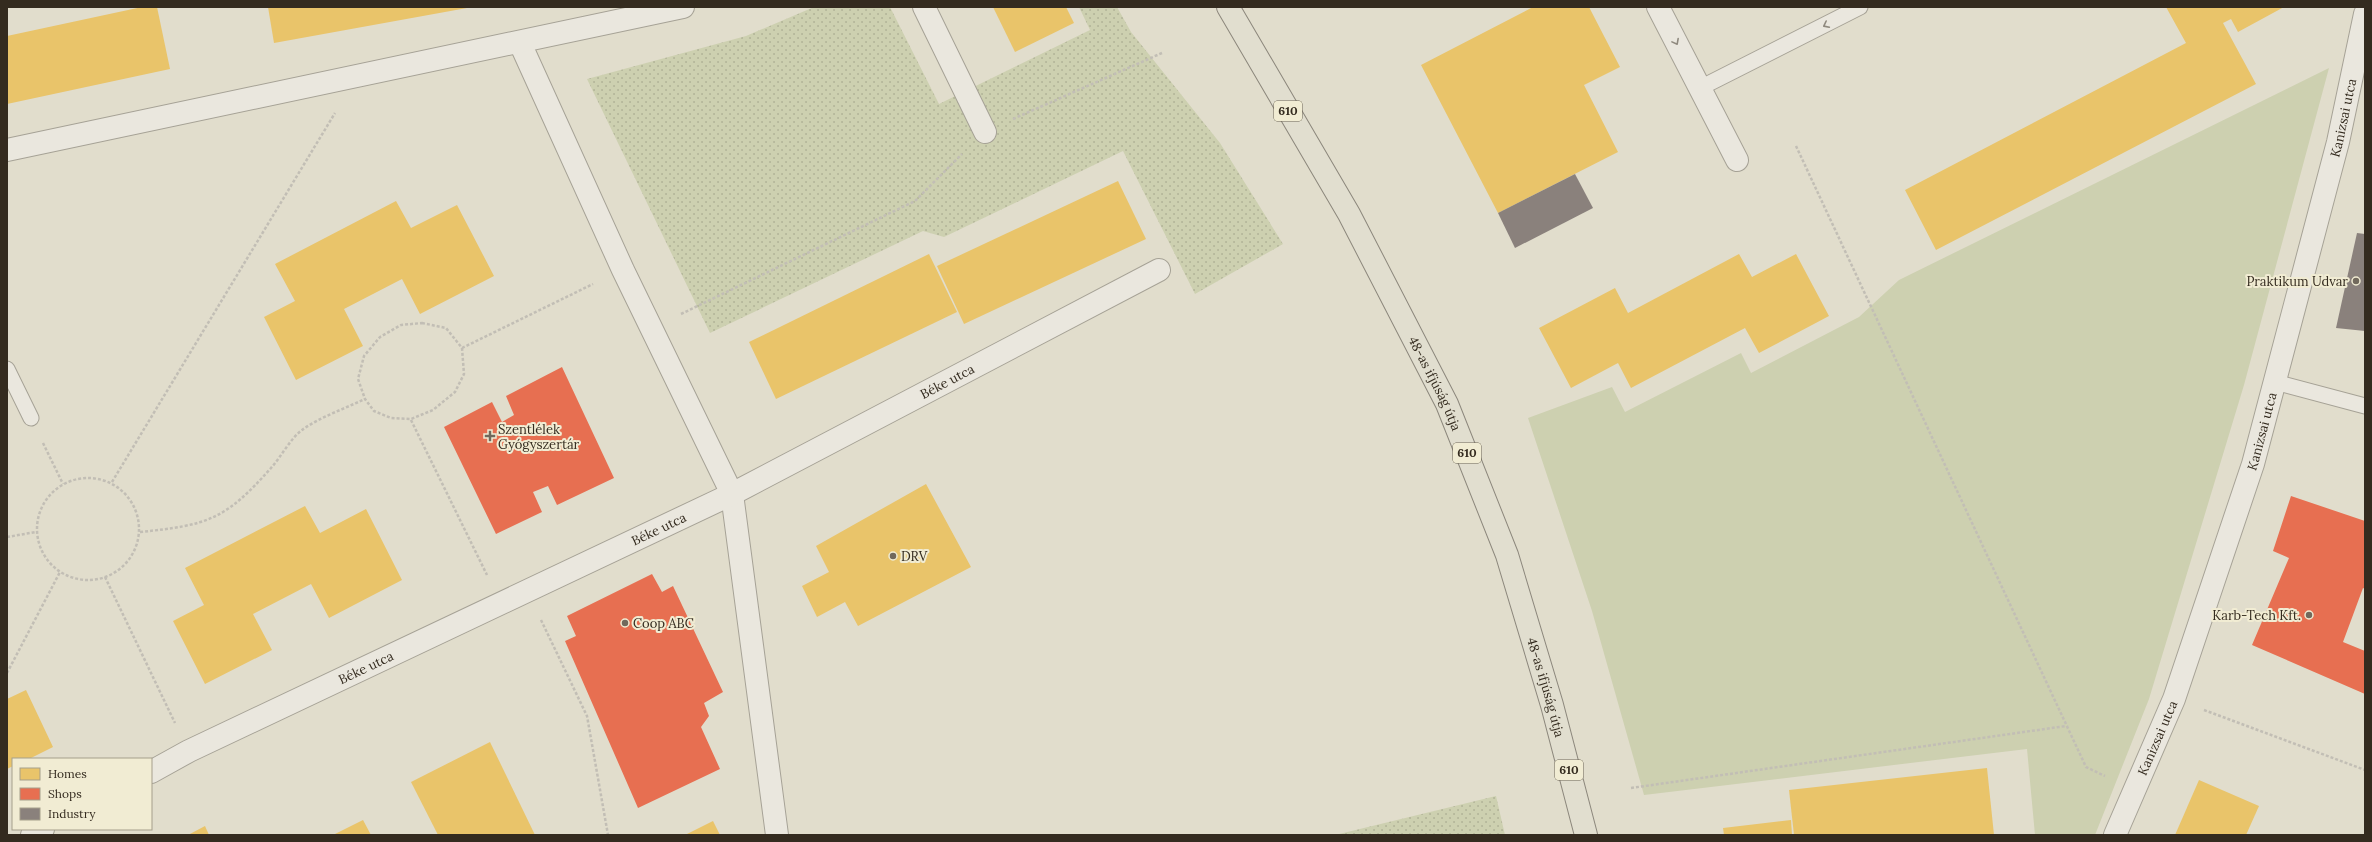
<svg xmlns="http://www.w3.org/2000/svg" width="2372" height="842" font-family="Lora,serif">
	<style>
		.grass { fill: #cdd0b0 }
		.park { fill: url(#park-dots) }
		.homes { fill: #e9c46a }
		.shops { fill: #e76f51 }
		.industry { fill: #8a817c }
		.lines { fill: none; stroke-linecap: round; stroke-linejoin: round }
		.service-casing { stroke: #a6a296; stroke-width: 17 }
		.minor-casing { stroke: #a6a296; stroke-width: 24 }
		.tertiary-casing { stroke: #a6a296; stroke-width: 24 }
		.primary-casing { stroke: #8c877c; stroke-width: 24 }
		.path { stroke: #c2beb5; stroke-width: 2.5; stroke-dasharray: 3 2; stroke-linecap: butt }
		.service { stroke: #eae7de; stroke-width: 15 }
		.minor { stroke: #eae7de; stroke-width: 22 }
		.tertiary { stroke: #eae7de; stroke-width: 22 }
		.primary { stroke: #e1decf; stroke-width: 22 }
		.oneway { stroke: #8f897e }
		.poi-dot { fill: #71695c; stroke: #f1ecd3; stroke-width: 1.5 }
		.labels { text-anchor: middle; stroke-width: 4; stroke-linejoin: round; paint-order: stroke }
		.shield { fill: #f1ecd3; stroke: #6d6555; stroke-width: 1 }
		.shield-label { font-size: 12px; font-weight: bold; fill: #342b1f }
		.street-label { font-size: 13px; fill: #342b1f; stroke: #f1ecd3 }
		.poi-label { font-size: 13px; fill: #342b1f; stroke: #f1ecd3; text-anchor: start }
	</style>
	<defs>
		<pattern id="park-dots" width="8" height="8" patternUnits="userSpaceOnUse"><rect width="8" height="8" fill="#cdd0b0"/><path d="M2 2h.1M6 6h.1" fill="none" stroke="#b1b397" stroke-width="1.8" stroke-linecap="round"/></pattern>
	</defs>
	<rect width="100%" height="100%" fill="#e1ddcc"/>
	<!-- grass -->
	<path class="grass" d="M2329,68L2244,385L2149,699L2095,835H2035L2027,749L1644,795L1592,611L1528,418L1612,387L1625,412L1741,353L1751,373L1859,317L1899,280Z"/>
	<!-- park -->
	<g class="park">
		<path d="M814,7H890L939,104L1090,30L1079,7H1117L1131,32L1220,143L1283,244L1195,294L1123,151L944,237L923,231L710,333L587,79L746,36Z"/>
		<path d="M1496,796L1505,835H1335Z"/>
	</g>
	<!-- homes -->
	<g class="homes">
		<path d="M142,7H157L170,69L7,104V36Z"/>
		<path d="M268,7H467V8L274,43Z"/>
		<path d="M993,7H1066L1074,23L1015,52Z"/>
		<path d="M1533,7H1589L1620,67L1584,85L1618,152L1498,213L1421,65Z"/>
		<path d="M2166,7H2284L2238,32L2231,19L2223,23L2256,84L1936,250L1905,190L2186,43Z"/>
		<path d="M1118,181L1146,239L964,324L937,266Z"/>
		<path d="M396,201L411,228L457,205L494,276L420,314L402,279L344,309L363,346L296,380L264,317L295,301L275,264Z"/>
		<path d="M929,254L957,312L776,399L749,342Z"/>
		<path d="M1739,254L1752,277L1796,254L1829,316L1759,353L1745,328L1631,388L1618,363L1571,388L1539,328L1615,288L1628,313Z"/>
		<path d="M926,484L971,567L858,626L845,602L817,617L802,586L829,572L816,546Z"/>
		<path d="M305,506L320,533L366,509L402,580L329,618L311,584L253,614L272,650L205,684L173,621L204,605L185,568Z"/>
		<path d="M26,690L53,747L29,759H13V766L7,769V699Z"/>
		<path d="M490,742L535,835H438L411,782Z"/>
		<path d="M1987,768L1994,835H1794L1789,790Z"/>
		<path d="M2199,780L2259,806L2246,835H2175Z"/>
		<path d="M363,820L371,835H333Z"/>
		<path d="M1791,820L1792,835H1724L1723,828Z"/>
		<path d="M713,821L720,835H685Z"/>
		<path d="M205,826L209,835H188Z"/>
	</g>
	<!-- shops -->
	<g class="shops">
		<path d="M562,367L614,478L557,505L548,486L533,492L542,512L496,534L444,427L492,402L502,422L514,415L506,396Z"/>
		<path d="M2291,496L2365,521V589L2363,588L2343,642L2365,651V694L2252,645L2289,558L2273,551Z"/>
		<path d="M652,574L662,592L673,586L723,692L704,703L709,716L701,727L720,769L638,808L565,641L576,636L567,616Z"/>
	</g>
	<!-- industry -->
	<g class="industry">
		<path d="M1575,174L1593,208L1515,248L1498,213Z"/>
		<path d="M2357,233L2365,234V331L2336,328Z"/>
	</g>
	<g class="lines">
		<!-- service casing -->
		<g class="service-casing">
			<g id="service">
				<path d="M1700,88L1860,7"/>
				<path d="M7,369L31,418"/>
				<path d="M2275,382L2365,406"/>
			</g>
		</g>
		<!-- minor casing -->
		<g class="minor-casing">
			<g id="minor">
				<path d="M924,7L985,132"/>
				<path d="M1658,7L1737,160"/>
				<path d="M520,43L623,270L732,494L777,835"/>
				<path d="M7,150L683,7"/>
				<path id="s1" d="M151,772L189,751L732,494L1159,270"/>
				<path d="M32,835L43,829"/>
			</g>
		</g>
		<!-- tertiary casing -->
		<g class="tertiary-casing">
			<g id="tertiary">
				<path id="s2" d="M2115,835L2174,699L2253,464L2338,142L2365,14"/>
			</g>
		</g>
		<!-- primary casing -->
		<g class="primary-casing">
			<g id="primary">
				<path id="s3" d="M1228,7L1349,214L1447,404L1507,555L1552,705L1586,835"/>
			</g>
		</g>
		<!-- path -->
		<g class="path">
			<path d="M1013,119L1162,53"/>
			<path d="M1796,146L2086,767L2105,776"/>
			<path d="M681,314L915,201L962,154"/>
			<path d="M422,323L446,328L462,348L464,374L455,392L433,410L411,419L391,418L374,411L365,399L358,379L364,356L380,337L401,325Z"/>
			<path d="M462,348L593,284"/>
			<path d="M411,420L487,575"/>
			<path d="M43,443L63,484"/>
			<circle cx="88" cy="529" r="51"/>
			<path d="M112,482L335,113"/>
			<path d="M140,532C208,525 225,520 271,468C281,457 290,439 302,430C320,417 344,409 365,399"/>
			<path d="M7,537L36,532"/>
			<path d="M105,577L175,723"/>
			<path d="M541,620L587,716L608,835"/>
			<path d="M7,673L60,572"/>
			<path d="M2204,710L2365,770"/>
			<path d="M1631,788L2066,726"/>
		</g>
		<!-- service -->
		<use href="#service" class="service"/>
		<!-- minor -->
		<use href="#minor" class="minor"/>
		<!-- tertiary -->
		<use href="#tertiary" class="tertiary"/>
		<!-- primary -->
		<use href="#primary" class="primary"/>
	</g>
	<!-- one-way arrows -->
	<defs><path id="oneway-chevron" d="M-2-3.5L2.5 0L-2 3.5" fill="none" stroke-width="1.6" stroke-linecap="round" stroke-linejoin="round"/></defs>
	<g class="oneway">
		<use href="#oneway-chevron" transform="translate(1826 25) rotate(153)"/>
		<use href="#oneway-chevron" transform="translate(1676 42) rotate(62)"/>
	</g>
	<!-- markers -->
	<g class="poi-dot">
		<circle cx="2356" cy="281" r="4"/>
		<path d="M488 430h4v4h4v4h-4v4h-4v-4h-4v-4h4z"/>
		<circle cx="893" cy="556" r="4"/>
		<circle cx="2309" cy="615" r="4"/>
		<circle cx="625" cy="623" r="4"/>
	</g>
	<g class="labels">
		<!-- shield labels -->
		<g class="shield">
			<rect x="1274" y="101" width="28" height="20" rx="3"/>
			<rect x="1453" y="443" width="28" height="20" rx="3"/>
			<rect x="1555" y="760" width="28" height="20" rx="3"/>
		</g>
		<g class="shield-label">
			<text x="1288" y="115">610</text>
			<text x="1467" y="457">610</text>
			<text x="1569" y="774">610</text>
		</g>
		<!-- street labels -->
		<g class="street-label">
			<text dy="5" stroke="none"><textPath href="#s2" startOffset="754">Kanizsai utca</textPath></text>
			<text dy="5" stroke="none"><textPath href="#s1" startOffset="887">Béke utca</textPath></text>
			<text dy="5" stroke="none"><textPath href="#s3" startOffset="430">48-as ifjúság útja</textPath></text>
			<text dy="5" stroke="none"><textPath href="#s2" startOffset="430">Kanizsai utca</textPath></text>
			<text dy="5" stroke="none"><textPath href="#s1" startOffset="563">Béke utca</textPath></text>
			<text dy="5" stroke="none"><textPath href="#s1" startOffset="239">Béke utca</textPath></text>
			<text dy="5" stroke="none"><textPath href="#s3" startOffset="754">48-as ifjúság útja</textPath></text>
			<text dy="5" stroke="none"><textPath href="#s2" startOffset="106">Kanizsai utca</textPath></text>
		</g>
		<!-- poi labels -->
		<g class="poi-label">
			<text x="2348" y="286" text-anchor="end">Praktikum Udvar</text>
			<text x="498" y="434">Szentlélek<tspan x="498" dy="15">Gyógyszertár</tspan></text>
			<text x="901" y="561">DRV</text>
			<text x="2301" y="620" text-anchor="end">Karb-Tech Kft.</text>
			<text x="633" y="628">Coop ABC</text>
		</g>
	</g>
	<!-- border -->
	<rect width="2372" height="842" fill="none" stroke="#342b1f" stroke-width="16"/>
	<!-- legend -->
	<rect x="12" y="758" width="140" height="72" fill="#f1ecd3" stroke="#a59f8b"/>
	<rect x="20" y="768" width="20" height="12" fill="#e9c46a" stroke="#a59f8b"/>
	<text x="48" y="778" font-size="12" fill="#342b1f">Homes</text>
	<rect x="20" y="788" width="20" height="12" fill="#e76f51" stroke="#a59f8b"/>
	<text x="48" y="798" font-size="12" fill="#342b1f">Shops</text>
	<rect x="20" y="808" width="20" height="12" fill="#8a817c" stroke="#a59f8b"/>
	<text x="48" y="818" font-size="12" fill="#342b1f">Industry</text>
</svg>
